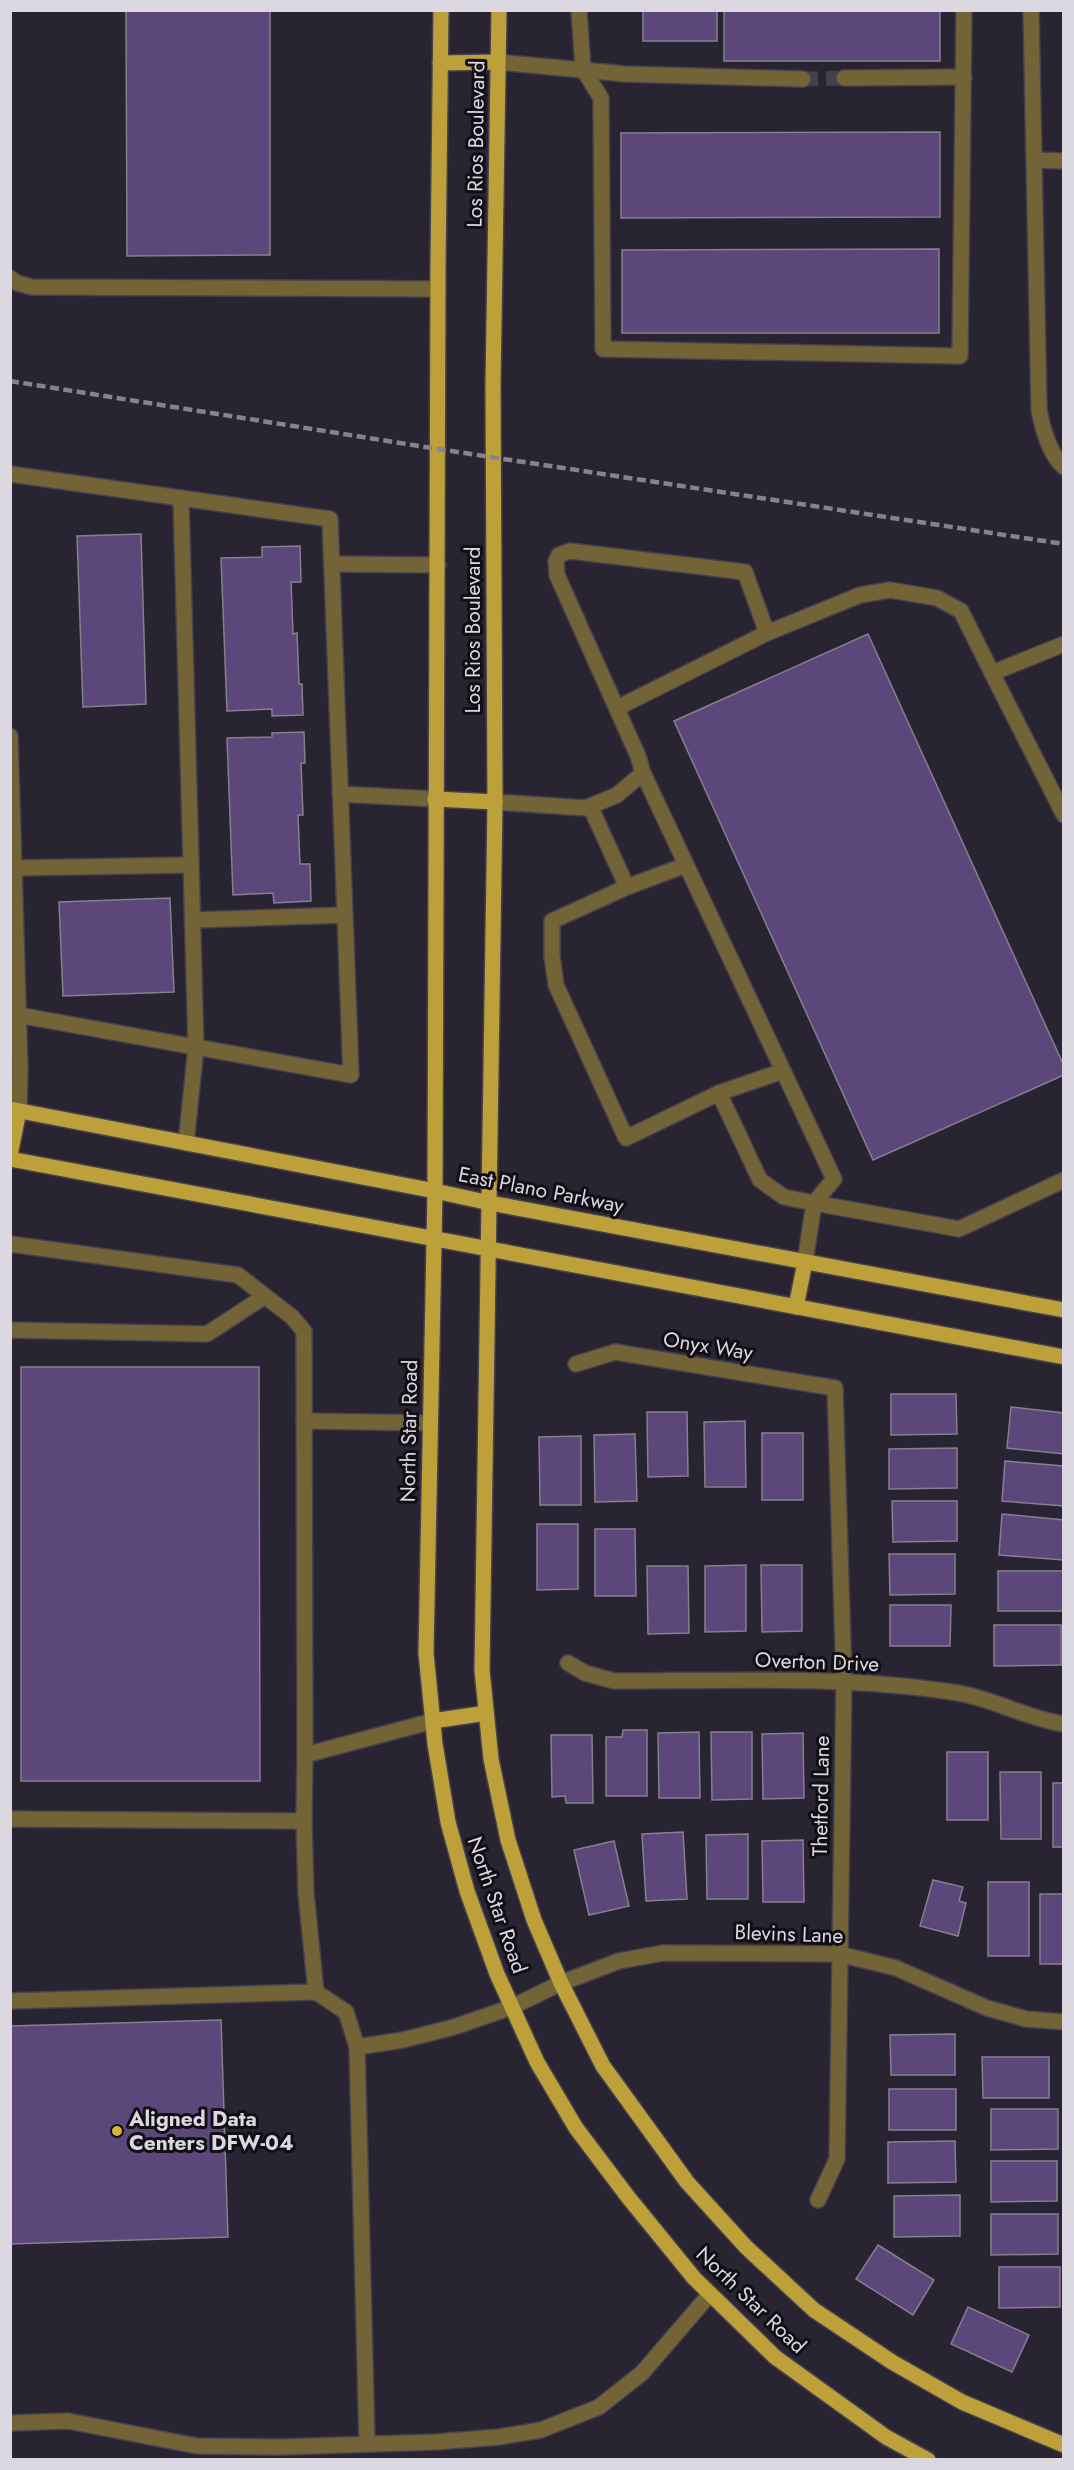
<svg xmlns="http://www.w3.org/2000/svg" width="1074" height="2470" font-family="Jost,sans-serif">
	<style>
		.building { fill: #5c477a; stroke: #857f90; stroke-width: 1.5 }
		.lines { fill: none; stroke-linecap: round; stroke-linejoin: round }
		.minor-tunnel { stroke: #443f4b; stroke-width: 15; stroke-dasharray: 15 8; stroke-linecap: butt }
		.minor-casing { stroke: #46414d; stroke-width: 18 }
		.major-casing { stroke: #46414d; stroke-width: 18 }
		.minor { stroke: #726437; stroke-width: 15 }
		.major { stroke: #bda03a; stroke-width: 15 }
		.rail { stroke: #87838e; stroke-width: 4.5; stroke-dasharray: 9 4.5; stroke-linecap: butt }
		.poi-dot { fill: #d7b434; stroke: #110f15; stroke-width: 2 }
		.labels { text-anchor: middle; stroke-width: 6; stroke-linejoin: round; paint-order: stroke }
		.street-label { font-size: 21px; fill: #dcd8e1; stroke: #110f15 }
		.poi-label { font-size: 21px; font-weight: bold; fill: #dcd8e1; stroke: #110f15; text-anchor: start }
	</style>
	<rect width="100%" height="100%" fill="#292431"/>
	<!-- building -->
	<g class="building">
		<path d="M126,10H270V255L127,256Z"/>
		<rect x="643" y="10" width="74" height="31"/>
		<rect x="724" y="10" width="216" height="51"/>
		<path d="M940,132V217L621,218V133Z"/>
		<path d="M939,249V333H622V250Z"/>
		<path d="M141,534L146,704L83,707L77,536Z"/>
		<path d="M300,546L301,582H291L293,634L297,633L299,684H302L303,715L272,716V709L227,711L221,558L262,557V547Z"/>
		<path d="M868,634L1064,1066V1075L873,1160L674,721Z"/>
		<path d="M304,732L305,763H301L303,815H298L300,864H310L311,901L274,903L273,893L233,895L227,738L272,737V733Z"/>
		<path d="M170,898L174,992L63,996L59,902Z"/>
		<path d="M21,1367H259L260,1781H21Z"/>
		<path d="M891,1394H956L957,1434L891,1435Z"/>
		<path d="M1011,1407L1064,1413V1454L1007,1448Z"/>
		<path d="M647,1412H687L688,1476L648,1477Z"/>
		<path d="M745,1421L746,1487H705L704,1422Z"/>
		<rect x="762" y="1433" width="41" height="67"/>
		<path d="M635,1434L637,1501L595,1502L594,1435Z"/>
		<path d="M581,1436V1505H540L539,1437Z"/>
		<path d="M957,1448V1488L889,1489V1449Z"/>
		<path d="M1005,1461L1064,1466V1506L1002,1501Z"/>
		<path d="M892,1501H957V1541L893,1542Z"/>
		<path d="M1002,1514L1064,1520L1063,1560L999,1555Z"/>
		<path d="M537,1524H578V1589L537,1590Z"/>
		<path d="M595,1529H635L636,1596H595Z"/>
		<path d="M889,1554H955V1594L890,1595Z"/>
		<path d="M746,1565V1631L705,1632V1566Z"/>
		<path d="M761,1565H802V1631L762,1632Z"/>
		<path d="M647,1566H688L689,1633L648,1634Z"/>
		<rect x="998" y="1571" width="66" height="40"/>
		<path d="M890,1605H951L950,1646H890Z"/>
		<path d="M994,1625H1061V1665L994,1666Z"/>
		<path d="M623,1730H647V1796H606V1737H622Z"/>
		<path d="M699,1732L700,1798H659L658,1733Z"/>
		<path d="M711,1732H752V1799L712,1800Z"/>
		<path d="M803,1733L804,1798L763,1799L762,1734Z"/>
		<path d="M551,1735H592L593,1803H566L565,1796L552,1797Z"/>
		<rect x="947" y="1752" width="41" height="68"/>
		<path d="M1000,1772H1041V1839H1001Z"/>
		<rect x="1053" y="1783" width="11" height="64"/>
		<path d="M683,1832L687,1899L646,1901L642,1834Z"/>
		<path d="M748,1834V1899H707L706,1835Z"/>
		<path d="M803,1840L804,1902H763L762,1841Z"/>
		<path d="M614,1841L629,1906L589,1915L574,1850Z"/>
		<path d="M933,1880L963,1887L959,1901L966,1903L958,1936L920,1926Z"/>
		<rect x="988" y="1882" width="41" height="74"/>
		<path d="M1040,1894H1064L1063,1964H1040Z"/>
		<path d="M221,2020L228,2237L10,2244V2026Z"/>
		<path d="M955,2034V2075H891L890,2035Z"/>
		<path d="M982,2057H1049V2098H983Z"/>
		<rect x="889" y="2089" width="67" height="41"/>
		<path d="M991,2109H1058V2149L991,2150Z"/>
		<path d="M955,2141L956,2182L888,2183V2142Z"/>
		<path d="M991,2161H1057V2201L991,2202Z"/>
		<path d="M960,2195V2236L894,2237V2196Z"/>
		<path d="M991,2214H1058V2254L991,2255Z"/>
		<path d="M878,2245L934,2280L913,2315L856,2279Z"/>
		<path d="M999,2267H1060V2307L999,2308Z"/>
		<path d="M968,2307L1029,2335L1012,2372L951,2344Z"/>
	</g>
	<g class="lines">
		<!-- minor-tunnel -->
		<path class="minor-tunnel" d="M803,79L844,78"/>
		<!-- minor casing -->
		<g class="minor-casing">
			<g id="minor">
				<path d="M579,10L583,69L601,98L603,349L960,356L964,10"/>
				<path d="M1031,10L1039,410C1043,429 1049,454 1064,467"/>
				<path d="M498,62L625,74L803,79"/>
				<path d="M844,78L964,77"/>
				<path d="M1034,160L1064,161"/>
				<path d="M10,278L17,283L32,287L438,289"/>
				<path d="M10,474L330,519L351,1075L18,1015"/>
				<path d="M181,498L196,1047L186,1143"/>
				<path d="M332,564L438,565"/>
				<path d="M992,673L1064,815"/>
				<path d="M617,708L767,633"/>
				<path d="M10,736L20,1069L19,1111"/>
				<path d="M340,794L435,799"/>
				<path d="M495,802L586,808L617,795L643,773L638,756L557,575L556,561L559,555L570,551L745,572L767,633L860,595L890,590L937,598L961,611L992,673L1064,644"/>
				<path d="M590,806L627,887L552,921V956L556,985L626,1138L719,1093L760,1180L784,1197L814,1203L834,1179L643,773"/>
				<path d="M14,868L191,865"/>
				<path d="M627,887L686,865"/>
				<path d="M193,920L345,915"/>
				<path d="M719,1093L783,1071"/>
				<path d="M10,1244L238,1275L292,1317L304,1331L305,1755L304,1821L10,1819"/>
				<path d="M805,1262L814,1203L959,1229L1064,1180"/>
				<path d="M10,1330L207,1334L265,1296"/>
				<path d="M576,1364L615,1352L835,1388L844,1680L837,2159L818,2200"/>
				<path d="M304,1421L430,1423"/>
				<path d="M568,1663L585,1673L614,1681C729,1681 844,1675 958,1693C994,1699 1028,1719 1064,1724"/>
				<path d="M305,1755L433,1721"/>
				<path d="M304,1821L306,1893L316,1992"/>
				<path d="M10,2001L316,1992L346,2012L357,2047L367,2443"/>
				<path d="M357,2047L403,2040L454,2027L512,2007L561,1983L619,1961L663,1953L839,1954L896,1968L987,2008L1026,2019L1064,2022"/>
				<path d="M10,2423L68,2421L197,2446L282,2447L436,2442L499,2437L541,2430L599,2407L642,2373L710,2294"/>
			</g>
		</g>
		<!-- major casing -->
		<g class="major-casing">
			<g id="major">
				<path d="M441,10L438,265L435,1191L426,1653L435,1744L448,1822L467,1891L497,1974L537,2062L576,2128L628,2197L694,2278L775,2357L886,2437L928,2460"/>
				<path d="M499,10L493,385L495,802L482,1670L491,1759L508,1840L534,1920L561,1983L603,2066L687,2182L746,2247L814,2310L892,2362L962,2402L1064,2445"/>
				<path d="M440,63L498,62"/>
				<path d="M435,799L495,802"/>
				<path d="M10,1109L435,1191L490,1203L1064,1310"/>
				<path d="M10,1155L19,1111"/>
				<path d="M10,1159L1064,1357"/>
				<path d="M796,1307L805,1262"/>
				<path d="M433,1721L486,1713"/>
			</g>
		</g>
		<!-- minor -->
		<use href="#minor" class="minor"/>
		<!-- major -->
		<use href="#major" class="major"/>
		<!-- rail -->
		<path class="rail" d="M10,381L438,449L1064,544"/>
	</g>
	<!-- markers -->
	<circle class="poi-dot" cx="117" cy="2131" r="6"/>
	<g class="labels">
		<!-- street labels -->
		<g class="street-label">
			<text transform="translate(476 144) rotate(-89)" y="7">Los Rios Boulevard</text>
			<text transform="translate(473 630) rotate(-90)" y="7">Los Rios Boulevard</text>
			<text transform="translate(541 1190) rotate(11)" y="7">East Plano Parkway</text>
			<text transform="translate(708 1346) rotate(9)" y="7">Onyx Way</text>
			<text transform="translate(409 1431) rotate(-89)" y="7">North Star Road</text>
			<text transform="translate(817 1662) rotate(2)" y="7">Overton Drive</text>
			<text transform="translate(821 1796) rotate(-89)" y="7">Thetford Lane</text>
			<text transform="translate(497 1905) rotate(71)" y="7">North Star Road</text>
			<text transform="translate(789 1934) rotate(2)" y="7">Blevins Lane</text>
			<text transform="translate(751 2300) rotate(44)" y="7">North Star Road</text>
		</g>
		<!-- poi labels -->
		<g class="poi-label">
			<text x="129" y="2126">Aligned Data<tspan x="129" dy="24">Centers DFW-04</tspan></text>
		</g>
	</g>
	<!-- border -->
	<rect width="1074" height="2470" fill="none" stroke="#dcd8e1" stroke-width="24"/>
</svg>
